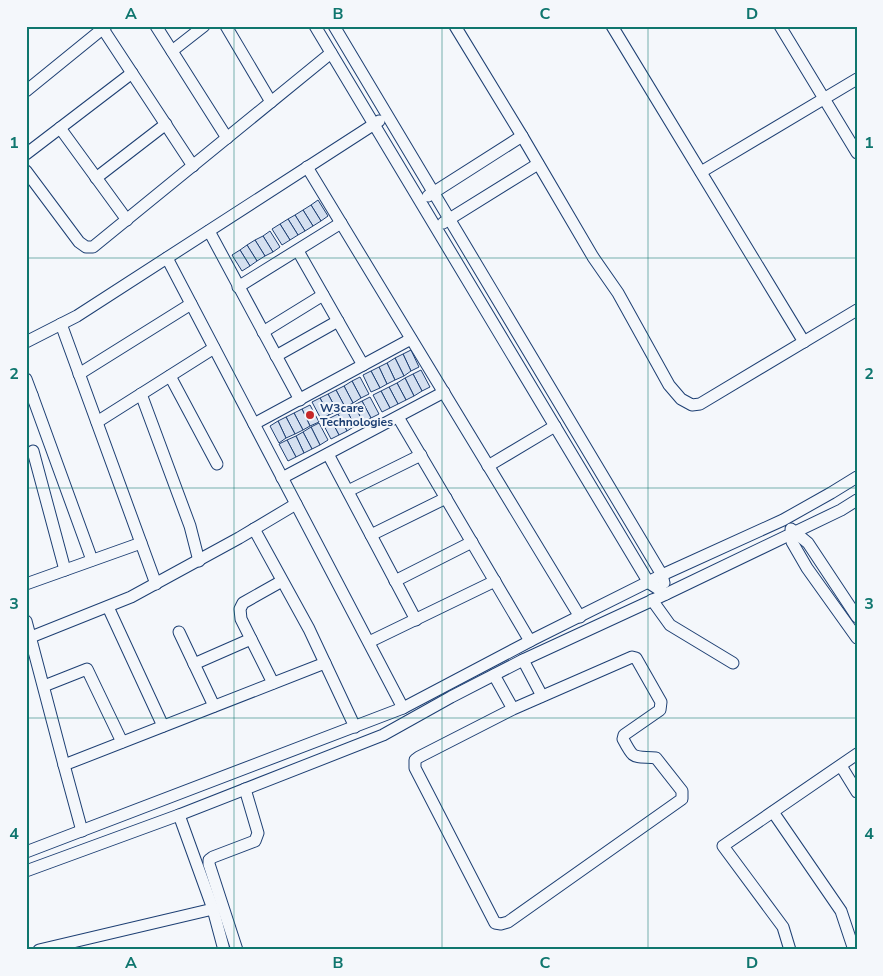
<svg xmlns="http://www.w3.org/2000/svg" width="883" height="976" font-family="'Nunito Sans',sans-serif">
	<style>
		.building { fill: #d5e0f0; stroke: #1d3f73 }
		.lines { fill: none; stroke-linecap: round; stroke-linejoin: round }
		.minor-casing { stroke: #1d3f73; stroke-width: 13 }
		.minor { stroke: #f4f7fb; stroke-width: 11 }
		.grid { fill: none; stroke: #0f766e; stroke-width: 1; stroke-opacity: 0.55 }
		.poi-dot { fill: #c62828; stroke: #f4f7fb; stroke-width: 2 }
		.labels { text-anchor: middle; stroke-width: 4; stroke-linejoin: round; paint-order: stroke }
		.poi-label { font-size: 12px; font-weight: bold; fill: #1d3f73; stroke: #f4f7fb; text-anchor: start }
		.neatline { fill: none; stroke: #0f766e; stroke-width: 2 }
		.grid-label { font-size: 16px; text-anchor: middle; font-weight: bold; fill: #0f766e }
	</style>
	<rect width="100%" height="100%" fill="#f4f7fb"/>
	<!-- building -->
	<g class="building">
		<path d="M318,200L328,216L321,221L311,205Z"/>
		<path d="M311,205L321,221L313,226L303,210Z"/>
		<path d="M303,210L313,226L305,231L295,215Z"/>
		<path d="M295,215L305,231L298,235L288,219Z"/>
		<path d="M288,219L298,235L290,240L280,224Z"/>
		<path d="M280,224L290,240L282,245L272,229Z"/>
		<path d="M270,231L280,247L273,252L263,236Z"/>
		<path d="M263,236L273,252L265,256L255,240Z"/>
		<path d="M255,240L265,256L257,261L247,245Z"/>
		<path d="M247,245L257,261L250,266L240,250Z"/>
		<path d="M240,250L250,266L242,271L232,255Z"/>
		<path d="M411,350L419,367L411,371L403,354Z"/>
		<path d="M403,354L411,371L404,376L395,358Z"/>
		<path d="M395,358L404,376L395,380L387,363Z"/>
		<path d="M387,363L395,380L387,384L379,367Z"/>
		<path d="M379,367L387,384L380,388L371,371Z"/>
		<path d="M421,370L430,387L422,391L413,374Z"/>
		<path d="M371,371L380,388L371,392L363,375Z"/>
		<path d="M413,374L422,391L414,396L405,378Z"/>
		<path d="M360,377L369,394L361,398L352,381Z"/>
		<path d="M405,378L414,396L406,400L397,383Z"/>
		<path d="M352,381L361,398L353,403L344,386Z"/>
		<path d="M397,383L406,400L398,404L389,387Z"/>
		<path d="M344,386L353,403L345,407L336,390Z"/>
		<path d="M389,387L398,404L390,408L381,391Z"/>
		<path d="M336,390L345,407L337,411L328,394Z"/>
		<path d="M381,391L390,408L382,412L373,395Z"/>
		<path d="M328,394L337,411L329,415L320,398Z"/>
		<path d="M370,397L379,414L371,418L362,401Z"/>
		<path d="M320,398L329,415L321,419L312,402Z"/>
		<path d="M362,401L371,418L363,422L354,405Z"/>
		<path d="M310,405L319,422L310,426L302,409Z"/>
		<path d="M354,405L363,422L355,426L346,409Z"/>
		<path d="M302,409L310,426L303,430L294,413Z"/>
		<path d="M346,409L355,426L347,431L338,414Z"/>
		<path d="M294,413L303,430L295,434L286,417Z"/>
		<path d="M338,414L347,431L339,435L330,418Z"/>
		<path d="M286,417L295,434L286,438L278,421Z"/>
		<path d="M330,418L339,435L331,439L322,422Z"/>
		<path d="M278,421L286,438L279,443L270,426Z"/>
		<path d="M319,423L328,440L320,445L311,427Z"/>
		<path d="M311,427L320,445L312,449L303,432Z"/>
		<path d="M303,432L312,449L304,453L296,436Z"/>
		<path d="M296,436L304,453L296,457L287,440Z"/>
		<path d="M287,440L296,457L288,461L279,444Z"/>
	</g>
	<g class="lines">
		<!-- minor casing -->
		<g class="minor-casing">
			<g id="minor">
				<path d="M156,26L227,138"/>
				<path d="M226,26L271,102"/>
				<path d="M315,26L649,583L666,594"/>
				<path d="M334,26L662,575L664,583"/>
				<path d="M455,26L522,136L593,257L618,293L669,385L681,399L692,405L700,404L857,310"/>
				<path d="M612,26L804,342"/>
				<path d="M780,26L857,153"/>
				<path d="M103,29L193,166"/>
				<path d="M172,51L204,26"/>
				<path d="M26,91L106,26"/>
				<path d="M60,128L127,220"/>
				<path d="M26,154L132,73"/>
				<path d="M307,167L580,617"/>
				<path d="M26,171L79,242L86,247H93L331,53"/>
				<path d="M701,172L857,79"/>
				<path d="M96,178L166,124"/>
				<path d="M428,196L522,136"/>
				<path d="M443,223L538,164"/>
				<path d="M209,231L300,400"/>
				<path d="M298,251L363,365"/>
				<path d="M167,258L403,708"/>
				<path d="M238,287L341,223"/>
				<path d="M61,324L156,584"/>
				<path d="M263,332L323,295"/>
				<path d="M26,342L77,316L379,121"/>
				<path d="M276,356L338,321"/>
				<path d="M79,374L191,304"/>
				<path d="M170,376L217,464"/>
				<path d="M26,379L32,395L26,397"/>
				<path d="M141,394L190,526L199,561"/>
				<path d="M32,395L92,560"/>
				<path d="M398,417L530,641"/>
				<path d="M97,422L214,348"/>
				<path d="M254,424L411,339"/>
				<path d="M33,451L65,570"/>
				<path d="M328,454L416,620"/>
				<path d="M488,466L555,426"/>
				<path d="M282,478L444,392"/>
				<path d="M348,491L421,455"/>
				<path d="M254,529L309,629L355,727"/>
				<path d="M791,529L808,543L857,617"/>
				<path d="M793,533L792,542L807,568L857,638"/>
				<path d="M371,535L446,498"/>
				<path d="M395,581L472,542"/>
				<path d="M26,584L141,543"/>
				<path d="M652,600L670,625L733,663"/>
				<path d="M108,607L163,726"/>
				<path d="M26,621L64,765L325,663"/>
				<path d="M179,632L214,706"/>
				<path d="M26,639L131,597L239,538L296,504"/>
				<path d="M369,642L495,581"/>
				<path d="M523,660L542,696"/>
				<path d="M194,664L251,639"/>
				<path d="M494,675L513,709L419,757L415,760V768L495,923L501,924L508,922L682,799V791L656,758C632,756 634,760 623,739L624,735L660,710L661,702L636,658L632,657L513,709"/>
				<path d="M273,683L241,619L240,609L243,603L282,581"/>
				<path d="M44,686L87,669L122,742"/>
				<path d="M64,765L82,831"/>
				<path d="M841,766L857,792"/>
				<path d="M773,812L841,911L854,950"/>
				<path d="M179,815L213,909L224,950"/>
				<path d="M26,852L403,708L534,639L662,575L783,520L831,493L857,477"/>
				<path d="M26,871L179,815L383,735L451,697L523,660L666,594L841,510L857,500"/>
				<path d="M39,950L213,909"/>
				<path d="M237,950L209,864V860L213,857L255,841L258,833L245,789"/>
				<path d="M790,950L783,927L723,846L857,754"/>
			</g>
		</g>
		<!-- minor -->
		<use href="#minor" class="minor"/>
	</g>
	<!-- grid -->
	<path class="grid" d="M234,26V950M442,26V950M648,26V950M26,258H857M26,488H857M26,718H857"/>
	<!-- markers -->
	<circle class="poi-dot" cx="310" cy="415" r="5"/>
	<g class="labels">
		<!-- poi labels -->
		<g class="poi-label">
			<text x="320" y="412">W3care<tspan x="320" dy="14">Technologies</tspan></text>
		</g>
	</g>
	<!-- border -->
	<rect width="883" height="976" fill="none" stroke="#f4f7fb" stroke-width="55"/>
	<rect x="28" y="28" width="828" height="920" class="neatline"/>
	<g class="grid-label">
		<text x="131" y="19">A</text>
		<text x="338" y="19">B</text>
		<text x="545" y="19">C</text>
		<text x="752" y="19">D</text>
		<text x="14" y="148">1</text>
		<text x="869" y="148">1</text>
		<text x="14" y="379">2</text>
		<text x="869" y="379">2</text>
		<text x="14" y="609">3</text>
		<text x="869" y="609">3</text>
		<text x="14" y="839">4</text>
		<text x="869" y="839">4</text>
		<text x="131" y="968">A</text>
		<text x="338" y="968">B</text>
		<text x="545" y="968">C</text>
		<text x="752" y="968">D</text>
	</g>
</svg>
